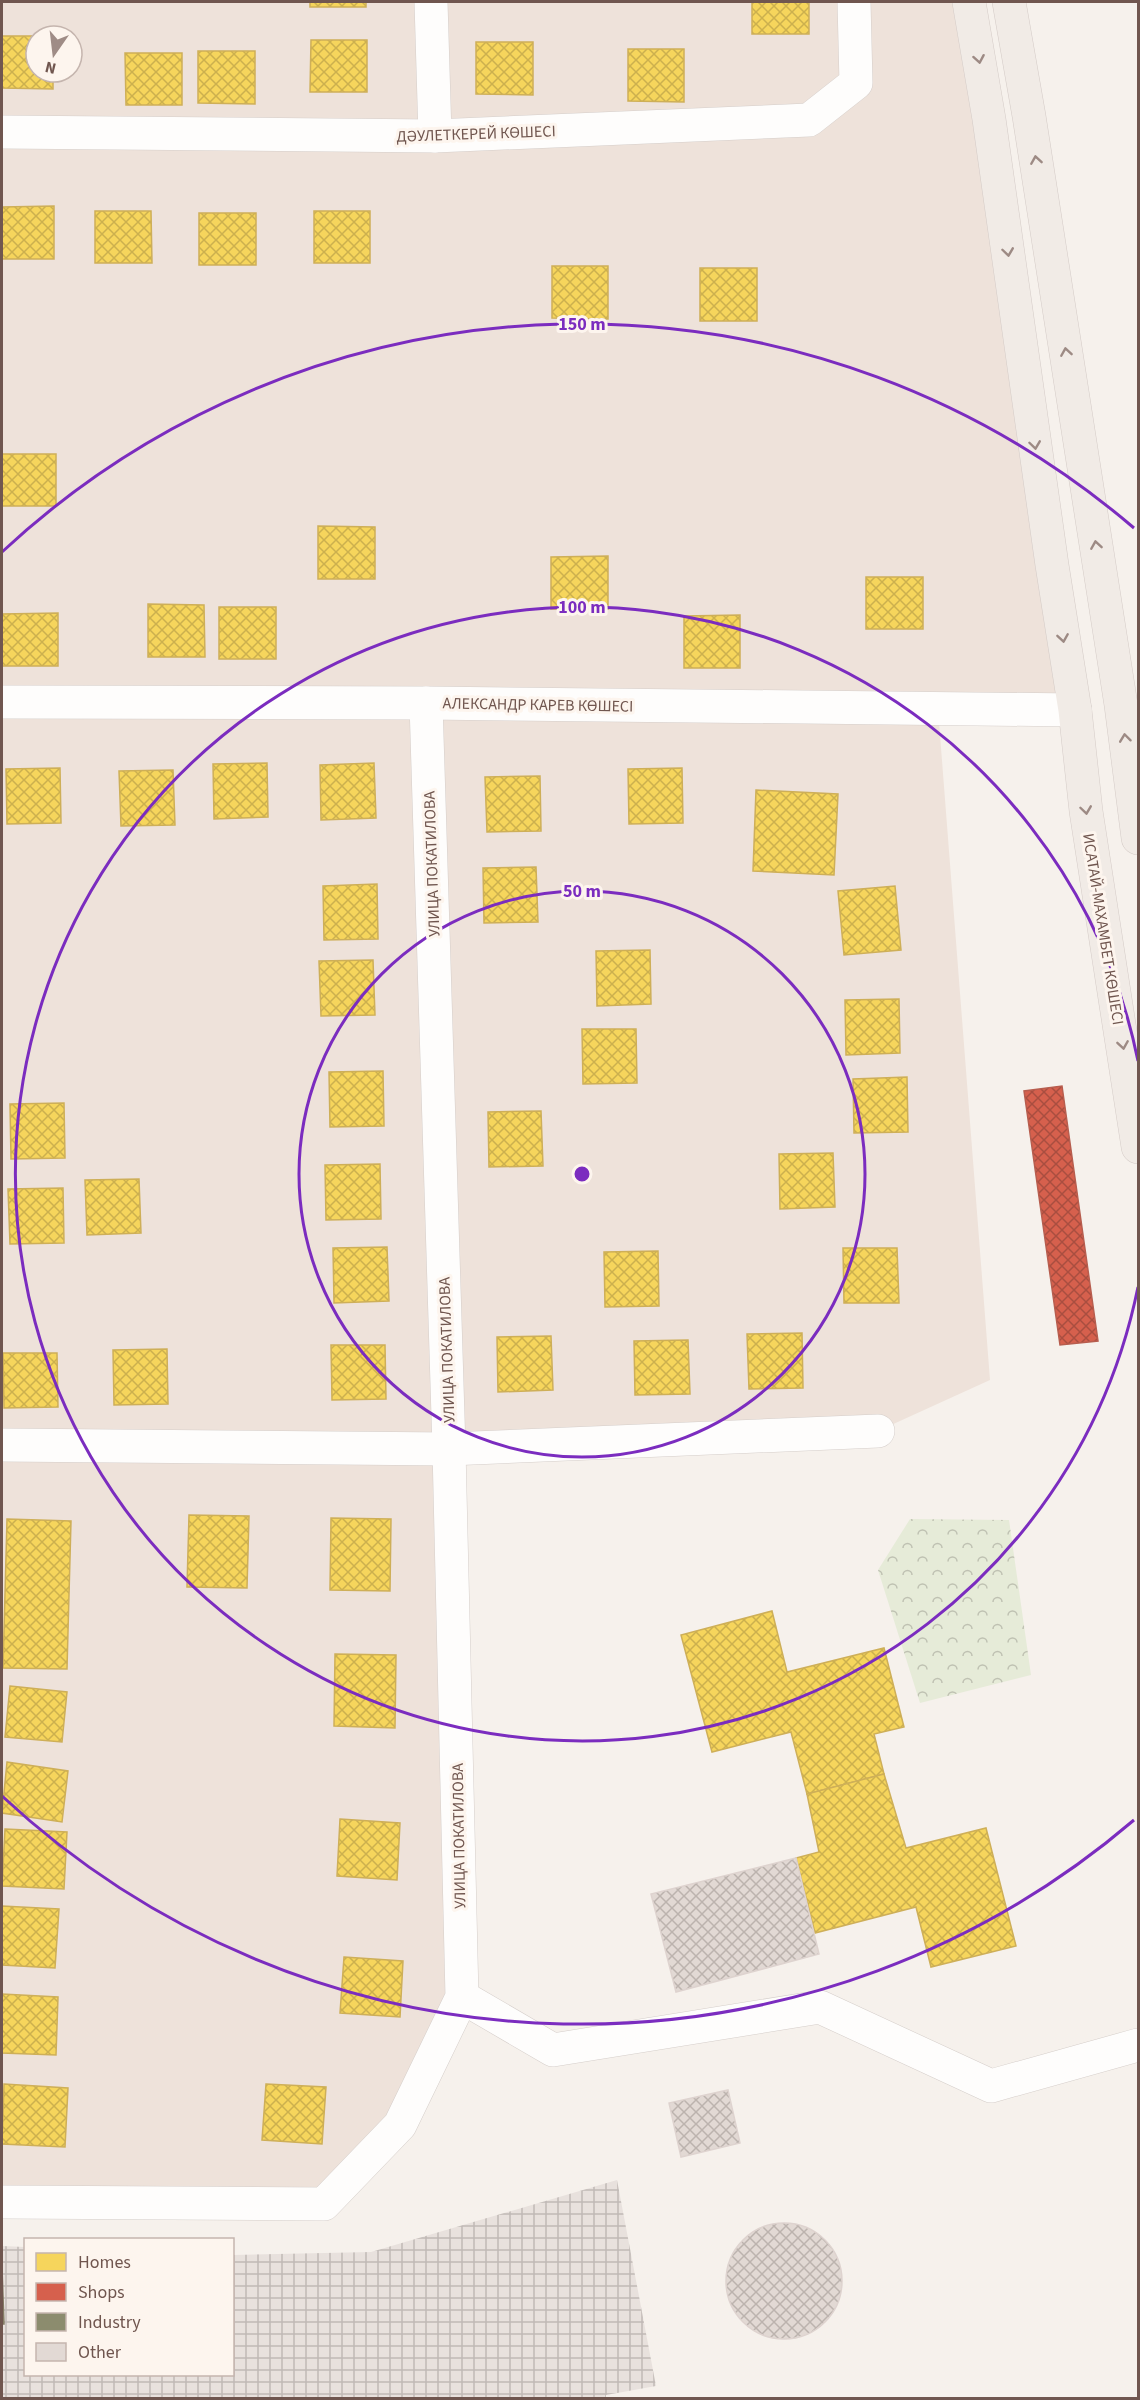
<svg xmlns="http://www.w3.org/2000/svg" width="1140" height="2400" font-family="'Source Sans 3',sans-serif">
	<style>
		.residential { fill: #eee2da; fill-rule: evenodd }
		.industrial { fill: url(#industrial-grid) }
		.park { fill: url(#park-crowns) }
		.homes { fill: url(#homes-cross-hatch); stroke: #ceaf58; stroke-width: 1.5 }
		.shops { fill: url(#shops-cross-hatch); stroke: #b75d4e; stroke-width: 1.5 }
		.industry { fill: url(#industry-cross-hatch); stroke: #847c65; stroke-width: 1.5 }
		.building { fill: url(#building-cross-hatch); stroke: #ded3cf; stroke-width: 1.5 }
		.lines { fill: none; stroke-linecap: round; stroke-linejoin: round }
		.minor-casing { stroke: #d5ceca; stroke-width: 34 }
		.primary-casing { stroke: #d4cbc7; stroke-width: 34 }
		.minor { stroke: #fefdfc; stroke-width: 33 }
		.primary { stroke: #f1ebe6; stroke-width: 33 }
		.oneway { stroke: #9d8a84 }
		.ring { fill: none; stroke: #7b2cbf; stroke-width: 3 }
		.labels { text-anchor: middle; stroke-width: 6; stroke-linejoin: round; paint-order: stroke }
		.street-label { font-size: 16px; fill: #70564f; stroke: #fdf5ee }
		.centre { fill: #7b2cbf; stroke: #fdf5ee; stroke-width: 3 }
		.ring-label { font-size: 18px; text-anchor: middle; font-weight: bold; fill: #7b2cbf; stroke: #fdf5ee; stroke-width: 6; stroke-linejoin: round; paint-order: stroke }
	</style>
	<defs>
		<pattern id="industrial-grid" width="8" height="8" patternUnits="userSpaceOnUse" patternTransform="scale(1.5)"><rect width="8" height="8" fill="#e8e1dd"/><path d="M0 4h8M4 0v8" fill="none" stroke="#c0b9b6"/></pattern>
		<pattern id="park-crowns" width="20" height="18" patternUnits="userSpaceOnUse" patternTransform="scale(1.5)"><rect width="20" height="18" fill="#e6ebd8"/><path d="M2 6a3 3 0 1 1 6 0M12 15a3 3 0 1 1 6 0" fill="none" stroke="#bfc1b2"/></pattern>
		<pattern id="homes-cross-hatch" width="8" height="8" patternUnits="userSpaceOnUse" patternTransform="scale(1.5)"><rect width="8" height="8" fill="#f6d55c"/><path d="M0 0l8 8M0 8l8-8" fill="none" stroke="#ccb04e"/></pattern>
		<pattern id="shops-cross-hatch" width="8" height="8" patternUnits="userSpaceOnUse" patternTransform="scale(1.5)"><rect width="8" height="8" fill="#d6604d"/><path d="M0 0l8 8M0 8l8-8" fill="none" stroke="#a94e40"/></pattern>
		<pattern id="industry-cross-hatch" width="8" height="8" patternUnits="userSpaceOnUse" patternTransform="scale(1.5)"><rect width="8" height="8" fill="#8c8c6e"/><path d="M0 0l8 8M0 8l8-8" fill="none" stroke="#77755d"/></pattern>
		<pattern id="building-cross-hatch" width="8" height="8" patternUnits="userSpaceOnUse" patternTransform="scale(1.5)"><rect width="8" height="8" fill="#e2d9d4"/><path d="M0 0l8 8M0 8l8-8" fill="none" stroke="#bcb3ae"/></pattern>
	</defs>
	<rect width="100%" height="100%" fill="#f6f1ec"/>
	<!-- residential -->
	<path class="residential" d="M2,2H969L1075,710L938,709L990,1380L878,1431L449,1449L462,1997L400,2125L324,2204L2,2202ZM36,36H72V72H36Z"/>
	<!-- industrial -->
	<path class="industrial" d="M617,2180L656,2386L606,2395V2398H2V2246L25,2247L26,2374H232L233,2255L371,2252Z"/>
	<!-- park -->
	<path class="park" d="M910,1519L1009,1520L1031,1675L920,1703L878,1570Z"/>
	<!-- homes -->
	<g class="homes">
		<rect x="310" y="2" width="56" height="5"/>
		<rect x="752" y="2" width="57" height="32"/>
		<path d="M2,36H53H36V72H53V89L2,88Z"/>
		<path d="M311,40H367V92H310Z"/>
		<path d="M476,42H533V95L476,94Z"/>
		<path d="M628,49H684V102L628,101Z"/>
		<path d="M198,51H255V104L198,103Z"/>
		<path d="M125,53H182V105H126Z"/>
		<path d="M54,206V259H2V207Z"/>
		<path d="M95,211H151L152,263H95Z"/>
		<rect x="314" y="211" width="56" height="52"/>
		<rect x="199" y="213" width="57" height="52"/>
		<path d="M552,266H608V319L552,318Z"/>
		<rect x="700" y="268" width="57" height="53"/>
		<rect x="2" y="454" width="54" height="52"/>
		<path d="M318,526L375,527V579H318Z"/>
		<path d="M608,556V609H551V557Z"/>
		<rect x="866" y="577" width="57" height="52"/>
		<path d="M148,604L204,605L205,657H148Z"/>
		<rect x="219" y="607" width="57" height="52"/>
		<path d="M58,613V666H2V614Z"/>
		<path d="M740,615V668H684V616Z"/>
		<path d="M267,763L268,817L214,819L213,764Z"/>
		<path d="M374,763L376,818L321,820L320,765Z"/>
		<path d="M60,768L61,823L7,824L6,769Z"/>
		<path d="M682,768L683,823L629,824L628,769Z"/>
		<path d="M173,770L175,825L121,826L119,771Z"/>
		<path d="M540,776L541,831L487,832L485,777Z"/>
		<path d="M756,790L838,794L834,875L753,871Z"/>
		<path d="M536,867L538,922L484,923L483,868Z"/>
		<path d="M377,884L378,939L324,940L323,886Z"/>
		<path d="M895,886L901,950L844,955L838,891Z"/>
		<path d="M650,950L651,1004L597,1006L596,951Z"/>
		<path d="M373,960L375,1015L321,1016L319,961Z"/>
		<path d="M899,999L900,1053L846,1055L845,1000Z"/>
		<path d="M582,1029H636L637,1083L583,1084Z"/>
		<path d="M383,1071L384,1126L330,1127L329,1072Z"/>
		<path d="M907,1077L908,1132L854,1133L853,1079Z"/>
		<path d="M64,1103L65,1158L11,1159L10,1104Z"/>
		<path d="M541,1111L543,1166L489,1167L488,1112Z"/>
		<path d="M833,1153L835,1207L780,1209L779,1154Z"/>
		<path d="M380,1164L381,1219L326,1220L325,1165Z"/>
		<path d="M139,1179L141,1233L87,1235L85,1180Z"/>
		<path d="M63,1188L64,1243L10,1244L8,1189Z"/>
		<path d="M387,1247L389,1301L334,1303L333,1248Z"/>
		<path d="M843,1248H897L899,1303H844Z"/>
		<path d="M658,1251L659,1306L605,1307L604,1252Z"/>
		<path d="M802,1333L803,1388L749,1389L747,1334Z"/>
		<path d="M551,1336L553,1390L498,1392L497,1337Z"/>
		<path d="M688,1340L690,1394L635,1395L634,1341Z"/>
		<path d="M331,1345H385L386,1399L332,1400Z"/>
		<path d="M167,1349L168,1404L114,1405L113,1350Z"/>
		<path d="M3,1353H57L58,1407L4,1408Z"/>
		<path d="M189,1515L249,1516L247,1588L187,1587Z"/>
		<path d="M331,1518L391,1519L390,1591L330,1590Z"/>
		<path d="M7,1519L71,1521L67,1669L3,1668Z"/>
		<path d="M772,1611L787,1672L884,1648L904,1727L874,1734L884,1774L807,1794L791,1732L712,1752L681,1635Z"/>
		<path d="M335,1654L396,1655L395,1728L334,1726Z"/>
		<path d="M10,1686L67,1692L62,1742L5,1737Z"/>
		<path d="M7,1762L68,1771L62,1822L2,1813Z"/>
		<path d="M884,1774L906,1848L986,1828L1016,1946L931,1967L916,1907L815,1933L796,1858L819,1852L807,1794Z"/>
		<path d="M340,1819L400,1823L397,1880L337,1876Z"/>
		<path d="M5,1829L67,1832L64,1889L2,1886Z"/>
		<path d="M2,1906L59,1909L55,1968L2,1965Z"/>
		<path d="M344,1957L403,1961L400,2017L340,2013Z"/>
		<path d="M2,1994L58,1997L56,2055L2,2053Z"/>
		<path d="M4,2084L68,2088L65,2147L2,2144Z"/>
		<path d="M266,2084L326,2087L322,2144L262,2140Z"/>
	</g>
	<!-- shops -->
	<path class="shops" d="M1062,1086L1098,1341L1060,1345L1024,1091Z"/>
	<!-- industry -->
	<path class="industry" d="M2,2268L4,2324H2Z"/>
	<!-- building -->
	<g class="building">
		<path d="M796,1858L819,1954L676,1992L651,1894Z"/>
		<path d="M728,2090L740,2143L681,2157L669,2103Z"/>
		<circle cx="784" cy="2281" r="58"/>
	</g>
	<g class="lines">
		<!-- minor casing -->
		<g class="minor-casing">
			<g id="minor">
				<path d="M431,2L435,136"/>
				<path d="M2,132L435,136L809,120L856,83L854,2"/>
				<path d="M2,702L426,703L1075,710"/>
				<path d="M2,1445L449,1449L878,1431"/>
				<path d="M462,1997L553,2050L820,2007L991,2086L1138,2045"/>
				<path d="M2,2202L324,2204L400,2125L462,1997L449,1449L426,703"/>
			</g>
		</g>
		<!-- primary casing -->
		<g class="primary-casing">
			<g id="primary">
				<path d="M969,2L989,119L1052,565L1075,710L1086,811L1138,1147"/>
				<path d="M1009,2L1029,116L1121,705L1138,838"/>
			</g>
		</g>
		<!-- minor -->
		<use href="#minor" class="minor"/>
		<!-- primary -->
		<use href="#primary" class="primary"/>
	</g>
	<!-- one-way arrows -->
	<defs><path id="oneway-chevron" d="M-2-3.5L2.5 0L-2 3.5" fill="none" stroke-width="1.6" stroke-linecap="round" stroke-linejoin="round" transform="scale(1.5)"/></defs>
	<g class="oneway">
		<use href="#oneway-chevron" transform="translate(979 59) rotate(80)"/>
		<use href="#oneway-chevron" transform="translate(1036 160) rotate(-99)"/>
		<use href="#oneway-chevron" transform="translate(1008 252) rotate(82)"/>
		<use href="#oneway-chevron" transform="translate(1066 352) rotate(-99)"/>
		<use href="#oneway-chevron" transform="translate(1035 445) rotate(82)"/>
		<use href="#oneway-chevron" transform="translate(1096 545) rotate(-99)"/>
		<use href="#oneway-chevron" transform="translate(1063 638) rotate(81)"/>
		<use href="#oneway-chevron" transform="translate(1125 738) rotate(-97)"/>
		<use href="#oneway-chevron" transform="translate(1086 810) rotate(82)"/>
		<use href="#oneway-chevron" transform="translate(1123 1045) rotate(81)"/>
	</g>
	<!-- distance rings -->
	<g class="ring">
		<circle cx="582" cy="1174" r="283"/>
		<path d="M1138 1287A567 567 0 1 1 1138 1061"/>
		<path d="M1134 1820A850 850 0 0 1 2 1796M2 552A850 850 0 0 1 1134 528"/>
	</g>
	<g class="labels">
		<!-- street labels -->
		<g class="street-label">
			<text transform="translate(476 133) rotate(-2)" y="6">ДӘУЛЕТКЕРЕЙ КӨШЕСІ</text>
			<text transform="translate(538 704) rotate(1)" y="6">АЛЕКСАНДР КАРЕВ КӨШЕСІ</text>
			<text transform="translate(431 864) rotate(-92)" y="6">УЛИЦА ПОКАТИЛОВА</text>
			<text transform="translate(1104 929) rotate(81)" y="6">ИСАТАЙ-МАХАМБЕТ КӨШЕСІ</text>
			<text transform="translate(446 1350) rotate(-92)" y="6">УЛИЦА ПОКАТИЛОВА</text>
			<text transform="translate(458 1836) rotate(-91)" y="6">УЛИЦА ПОКАТИЛОВА</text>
		</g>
	</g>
	<circle cx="582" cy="1174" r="9" class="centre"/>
	<g class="ring-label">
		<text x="582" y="330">150 m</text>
		<text x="582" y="613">100 m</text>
		<text x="582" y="897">50 m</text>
	</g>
	<!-- border -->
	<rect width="1140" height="2400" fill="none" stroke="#70564f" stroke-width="6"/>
	<!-- legend -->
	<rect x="24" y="2238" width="210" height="138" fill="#fdf5ee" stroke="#c5b5ae" stroke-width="1.5"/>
	<rect x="36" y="2253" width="30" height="18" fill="#f6d55c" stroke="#c5b5ae" stroke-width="1.5"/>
	<text x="78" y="2268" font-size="18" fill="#70564f">Homes</text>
	<rect x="36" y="2283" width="30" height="18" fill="#d6604d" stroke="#c5b5ae" stroke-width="1.5"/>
	<text x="78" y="2298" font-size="18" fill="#70564f">Shops</text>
	<rect x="36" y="2313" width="30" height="18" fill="#8c8c6e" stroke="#c5b5ae" stroke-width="1.5"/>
	<text x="78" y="2328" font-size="18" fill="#70564f">Industry</text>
	<rect x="36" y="2343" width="30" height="18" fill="#e2d9d4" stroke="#c5b5ae" stroke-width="1.5"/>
	<text x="78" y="2358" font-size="18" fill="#70564f">Other</text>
	<!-- north arrow -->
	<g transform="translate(54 54) rotate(194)"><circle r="28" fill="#fdf5ee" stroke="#c5b5ae" stroke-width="1.5"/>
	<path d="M0-4.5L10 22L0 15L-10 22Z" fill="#9f8c86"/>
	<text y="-9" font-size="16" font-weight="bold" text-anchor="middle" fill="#70564f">N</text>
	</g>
</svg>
